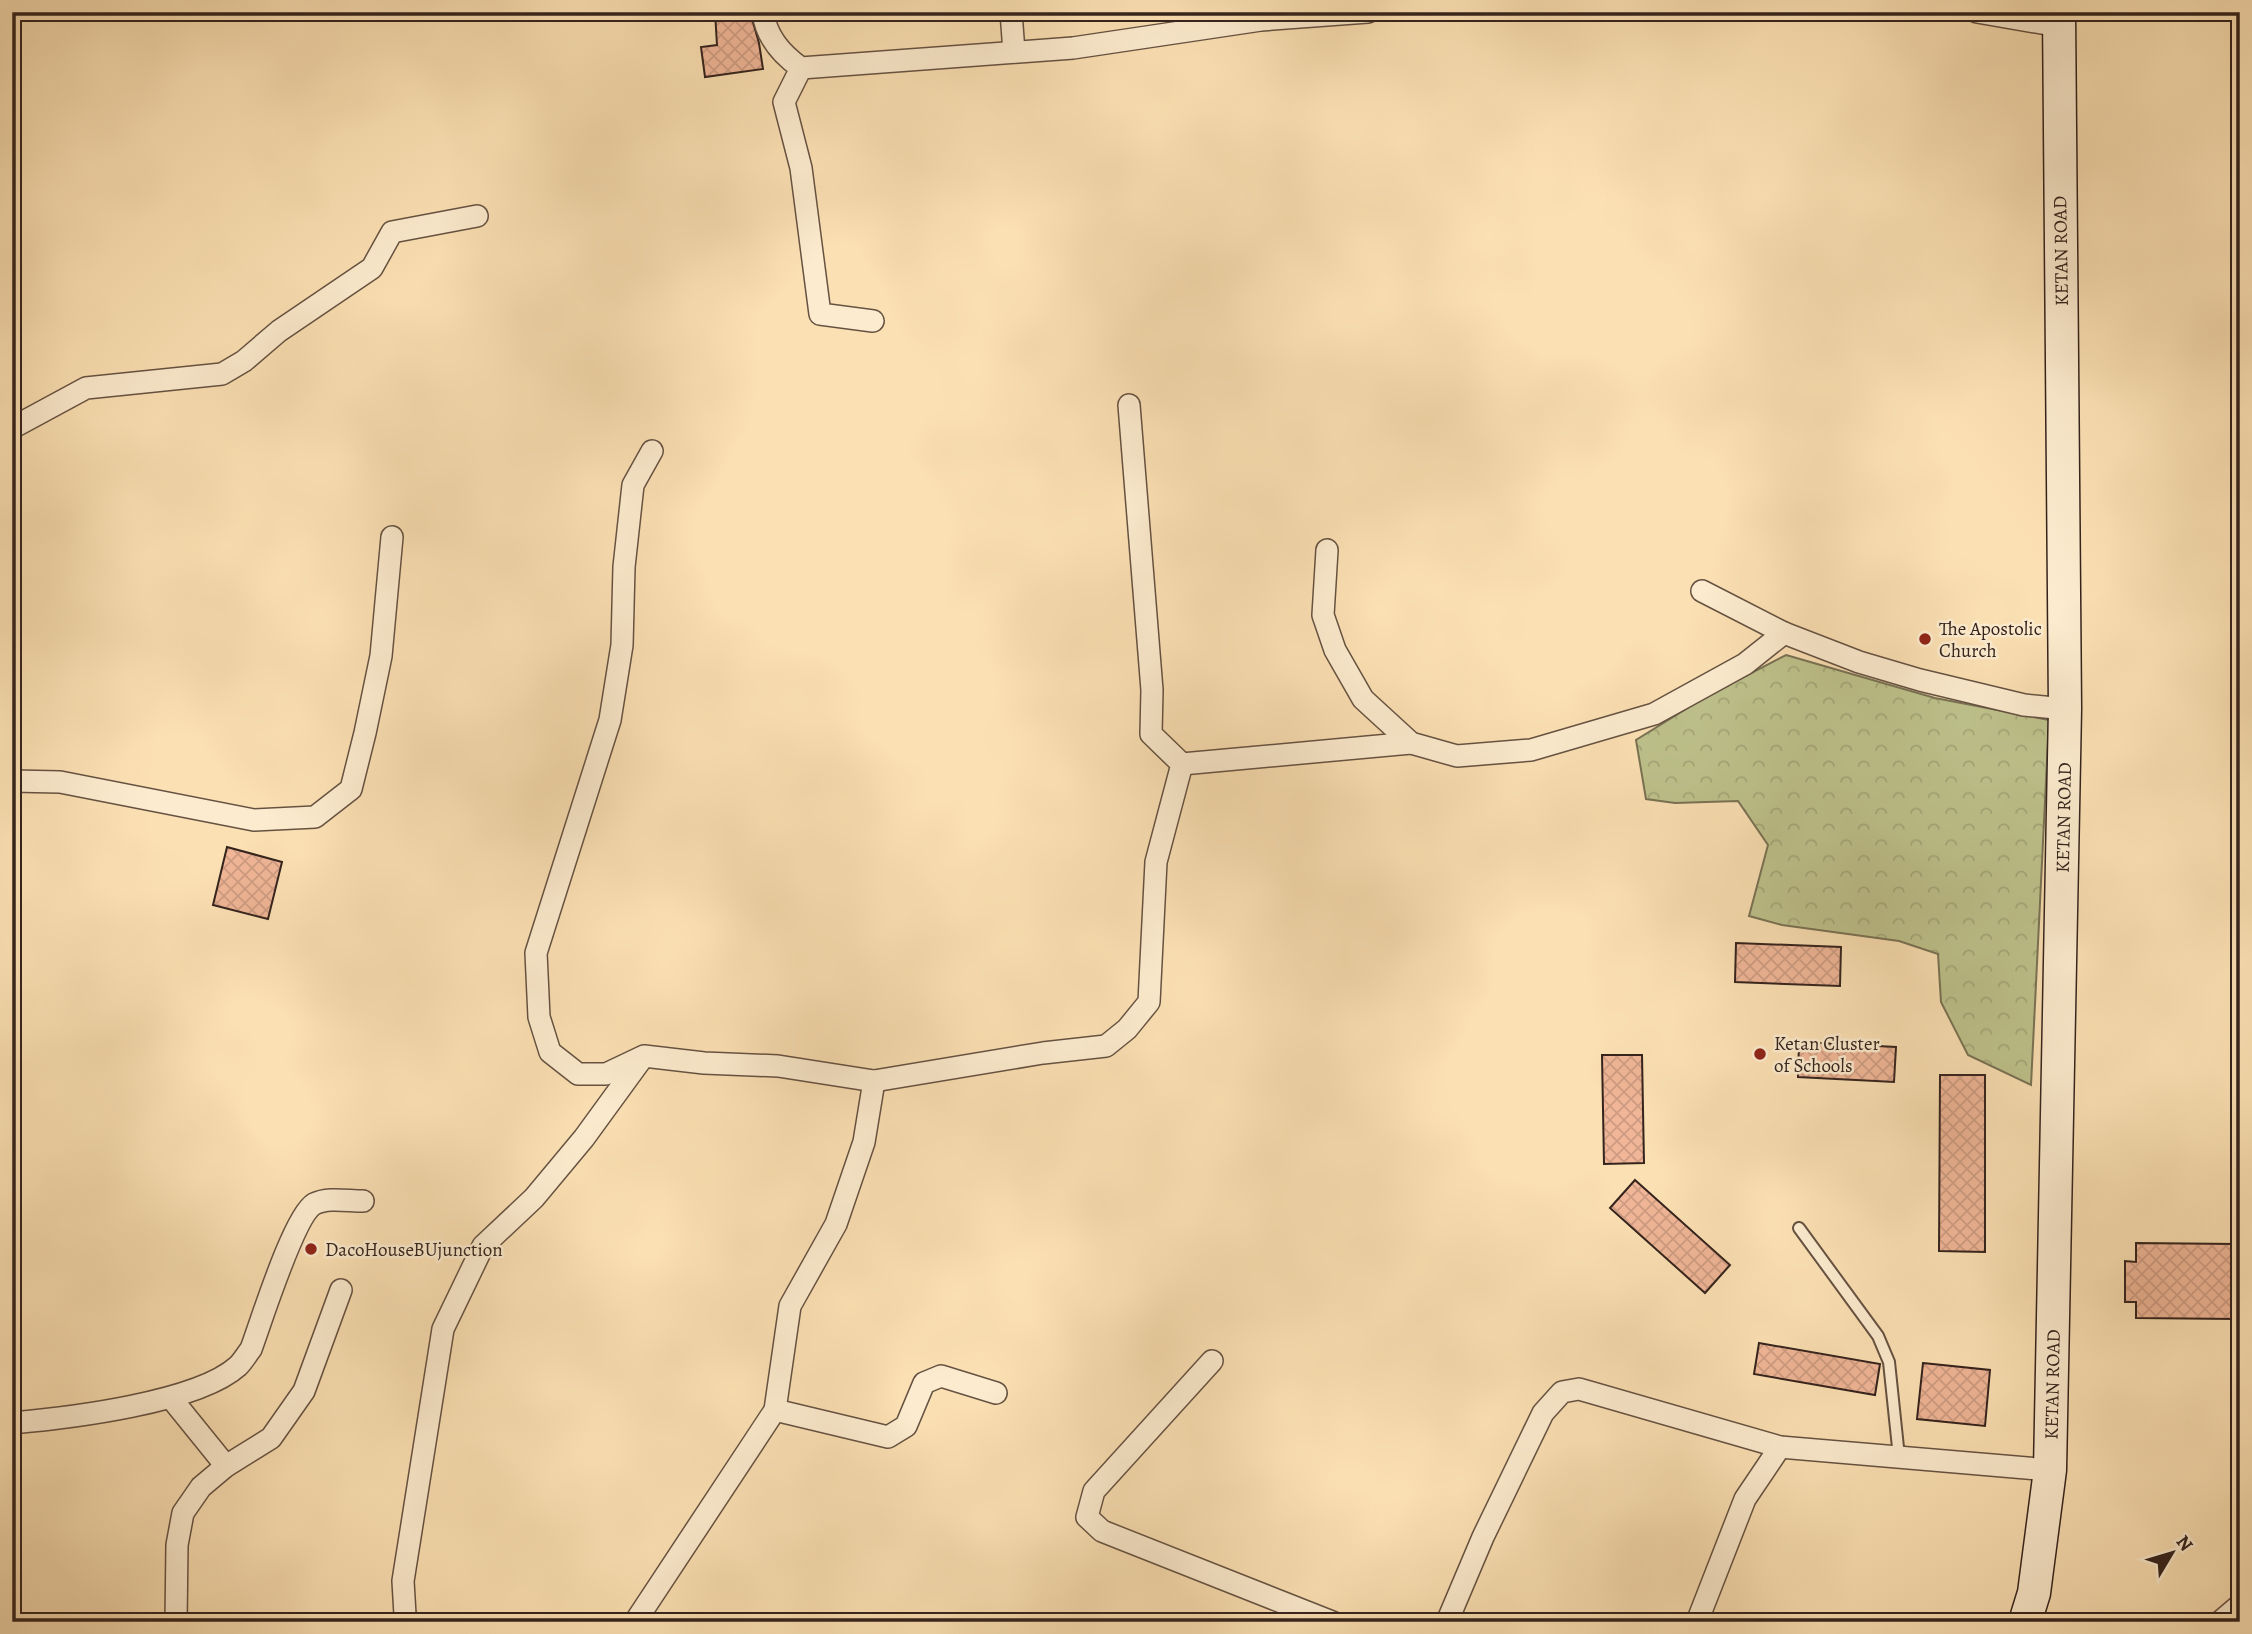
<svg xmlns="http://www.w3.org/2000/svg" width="2252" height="1634" font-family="Alegreya,serif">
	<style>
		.forest { fill: url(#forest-crowns); stroke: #797254; stroke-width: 2 }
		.building { fill: url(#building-cross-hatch); stroke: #34231d; stroke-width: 2 }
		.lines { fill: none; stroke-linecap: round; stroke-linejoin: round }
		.lane-casing { stroke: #665242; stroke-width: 14 }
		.street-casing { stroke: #665242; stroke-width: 24 }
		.secondary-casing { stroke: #34231d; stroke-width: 35 }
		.lane { stroke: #fcebce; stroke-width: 10 }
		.street { stroke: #fcebce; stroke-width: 21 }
		.secondary { stroke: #fcebce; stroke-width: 32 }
		.poi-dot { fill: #8f2418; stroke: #fcebce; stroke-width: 2.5 }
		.labels { text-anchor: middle; stroke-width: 5; stroke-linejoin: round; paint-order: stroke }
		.street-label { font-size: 19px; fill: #34231d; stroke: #fcebce }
		.poi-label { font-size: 19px; fill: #34231d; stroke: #fcebce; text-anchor: start }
	</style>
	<defs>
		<pattern id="forest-crowns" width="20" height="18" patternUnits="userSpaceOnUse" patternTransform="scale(1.75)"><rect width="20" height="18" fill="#bec28c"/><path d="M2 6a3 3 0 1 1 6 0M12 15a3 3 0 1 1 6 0" fill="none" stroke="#a4a678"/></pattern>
		<pattern id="building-cross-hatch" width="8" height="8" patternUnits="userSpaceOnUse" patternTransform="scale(1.75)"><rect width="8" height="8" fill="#f0b697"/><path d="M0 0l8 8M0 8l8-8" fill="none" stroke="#ce9c82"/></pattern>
	</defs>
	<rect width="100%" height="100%" fill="#fbe0b3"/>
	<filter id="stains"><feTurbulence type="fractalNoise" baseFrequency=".00286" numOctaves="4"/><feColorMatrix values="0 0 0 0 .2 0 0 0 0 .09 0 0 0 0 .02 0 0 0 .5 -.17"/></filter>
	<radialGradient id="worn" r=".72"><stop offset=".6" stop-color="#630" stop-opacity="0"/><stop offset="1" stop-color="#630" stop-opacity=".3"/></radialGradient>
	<!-- forest -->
	<path class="forest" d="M1786,655L1935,698L2049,720L2031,1085L1968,1055L1941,1002L1938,954L1899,941L1782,925L1749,916L1768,845L1738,801L1675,803L1646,799L1636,740L1707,696Z"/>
	<!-- building -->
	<g class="building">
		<path d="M715,12H750L759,43L763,69L705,77L701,47L717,45Z"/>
		<path d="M227,847L282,862L268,919L213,905Z"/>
		<path d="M1736,943L1841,947L1840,986L1735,982Z"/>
		<path d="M1799,1042L1896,1047L1894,1082L1798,1077Z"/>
		<path d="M1602,1055H1642L1644,1163L1604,1164Z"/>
		<path d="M1940,1075H1985V1252L1939,1251Z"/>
		<path d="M1635,1180L1730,1265L1705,1293L1610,1208Z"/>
		<path d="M2136,1243L2235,1244L2234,1319L2136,1318V1302H2125V1261L2136,1262Z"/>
		<path d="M1759,1343L1880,1364L1875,1395L1754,1374Z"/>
		<path d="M1923,1363L1990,1370L1985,1426L1917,1419Z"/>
	</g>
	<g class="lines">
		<!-- lane casing -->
		<g class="lane-casing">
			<path id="lane" d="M1799,1228L1878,1336L1889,1362L1899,1457"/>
		</g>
		<!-- street casing -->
		<g class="street-casing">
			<g id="street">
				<path d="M763,12C766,37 781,54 801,68L1073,48L1261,20L1368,12"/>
				<path d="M1011,12L1014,52"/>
				<path d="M1977,12L2059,26"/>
				<path d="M801,68L784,102L801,168L820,314L873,321"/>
				<path d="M12,428L86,388L222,374L244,361L279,331L372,268L392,232L477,216"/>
				<path d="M652,451L633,485L624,567L622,645L610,720L536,953L539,1017L550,1052L578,1074H606L644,1056L704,1063L778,1066L874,1081L1043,1053L1106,1046L1127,1029L1149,1002L1156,862L1182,764L1151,734L1152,690L1129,405"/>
				<path d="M1327,550L1323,615L1335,650L1363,699L1411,743L1457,756L1531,750L1654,714L1745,664L1784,633"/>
				<path d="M1702,591L1784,633L1859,662L1920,680L2024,705L2065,709"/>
				<path d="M1182,764L1411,743"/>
				<path d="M12,781L60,782L254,820L315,817L351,789L365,733L381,656L392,537"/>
				<path d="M1212,1361L1094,1491L1087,1517L1102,1531L1332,1622"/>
				<path d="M171,1398L226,1466"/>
				<path d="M775,1410L888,1437L906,1426L924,1383L941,1376L996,1393"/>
				<path d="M12,1423C68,1418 197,1403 238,1366C243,1361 247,1354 251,1349C261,1322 294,1216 314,1204C328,1197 347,1201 363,1201"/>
				<path d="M176,1622L177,1545L183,1513L201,1487L226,1466L271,1438L304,1391L341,1290"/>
				<path d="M409,1622L405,1615L403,1581L443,1329L483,1246L534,1198L584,1138L643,1057"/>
				<path d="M635,1622L775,1410L790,1306L836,1224L864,1142L874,1081"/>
				<path d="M1447,1622L1483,1537L1543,1413L1562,1392L1579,1389L1780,1447L2050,1470"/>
				<path d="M1697,1622L1745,1499L1780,1447"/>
				<path d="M2220,1622L2240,1605"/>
			</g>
		</g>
		<!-- secondary casing -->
		<g class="secondary-casing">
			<g id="secondary">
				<path id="s1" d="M2025,1622L2034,1593L2050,1470L2065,709L2059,12"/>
			</g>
		</g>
		<!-- lane -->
		<use href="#lane" class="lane"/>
		<!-- street -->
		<use href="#street" class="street"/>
		<!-- secondary -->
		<use href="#secondary" class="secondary"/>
	</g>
	<!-- markers -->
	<g class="poi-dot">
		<circle cx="1925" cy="639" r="7"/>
		<circle cx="1760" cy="1054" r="7"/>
		<circle cx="311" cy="1249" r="7"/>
	</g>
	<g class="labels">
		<!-- street labels -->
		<g class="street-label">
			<text transform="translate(2060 251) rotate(-91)" y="7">KETAN ROAD</text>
			<text dy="7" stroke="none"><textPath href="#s1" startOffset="807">KETAN ROAD</textPath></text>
			<text dy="7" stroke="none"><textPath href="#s1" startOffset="240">KETAN ROAD</textPath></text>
		</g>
		<!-- poi labels -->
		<g class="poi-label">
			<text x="1939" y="635">The Apostolic<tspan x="1939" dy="22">Church</tspan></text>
			<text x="1774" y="1050">Ketan Cluster<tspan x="1774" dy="22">of Schools</tspan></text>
			<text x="325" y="1256">DacoHouseBUjunction</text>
		</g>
	</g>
	<!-- margin -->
	<rect width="2252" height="1634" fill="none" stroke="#fbe0b3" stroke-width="42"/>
	<rect x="14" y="14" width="2224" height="1606" fill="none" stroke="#34231d" stroke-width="3.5"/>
	<rect x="21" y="21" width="2210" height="1592" fill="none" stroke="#34231d" stroke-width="2"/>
	<!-- north arrow -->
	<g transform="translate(2172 1553) rotate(52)" stroke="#fcebce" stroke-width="5" paint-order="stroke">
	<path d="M0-5L12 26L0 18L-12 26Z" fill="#34231d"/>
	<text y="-10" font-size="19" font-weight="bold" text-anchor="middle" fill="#34231d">N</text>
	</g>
	<rect width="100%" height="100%" filter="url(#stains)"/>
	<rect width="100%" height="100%" fill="url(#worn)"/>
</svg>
